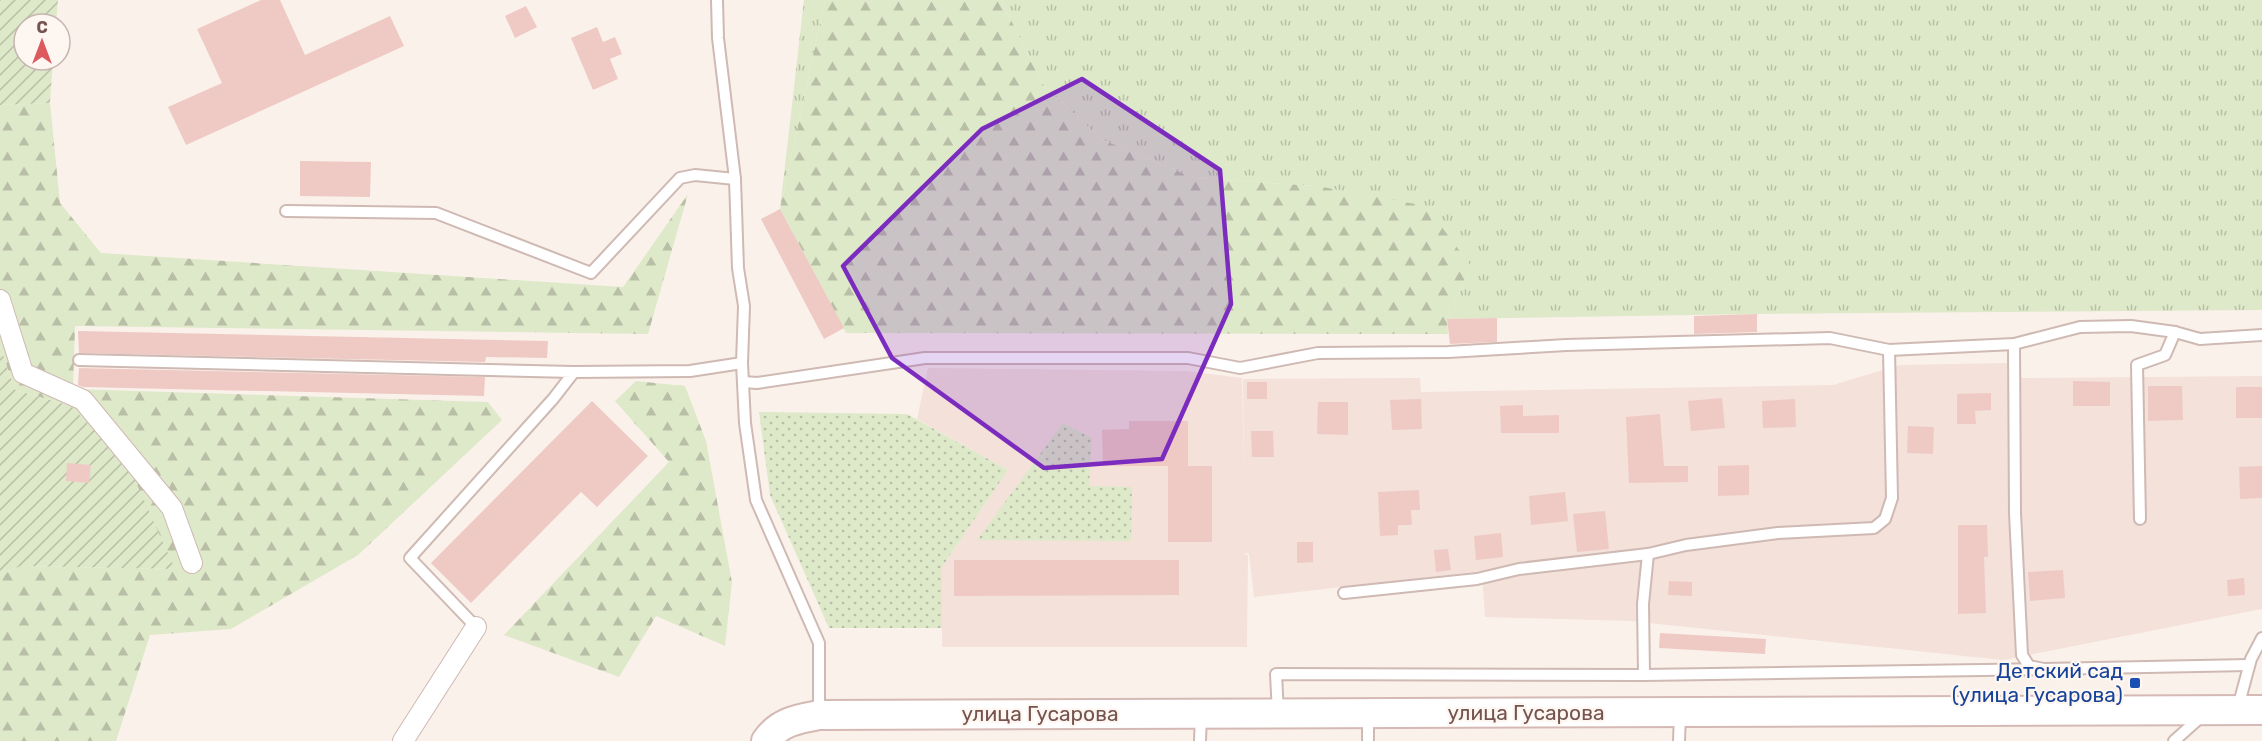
<svg xmlns="http://www.w3.org/2000/svg" width="2262" height="741" font-family="Rubik,sans-serif">
	<style>
		.residential { fill: #f3e1da }
		.grass { fill: url(#grass-tufts) }
		.forest { fill: url(#forest-firs) }
		.park { fill: url(#park-dots) }
		.garden { fill: url(#garden-furrows) }
		.building { fill: #efcac4 }
		.lines { fill: none; stroke-linecap: round; stroke-linejoin: round }
		.lane-casing { stroke: #cfb9b3; stroke-width: 14 }
		.street-casing { stroke: #cfb9b3; stroke-width: 22 }
		.secondary-casing { stroke: #d5b9b4; stroke-width: 32 }
		.lane { stroke: #fff; stroke-width: 10 }
		.street { stroke: #fff; stroke-width: 20 }
		.secondary { stroke: #fff; stroke-width: 28 }
		.marked { fill: #7b2cbf; fill-opacity: 0.2; stroke: #7b2cbf; stroke-width: 4.5; stroke-linejoin: round }
		.transit-dot { fill: #1a4fb4; stroke: #fef6f1; stroke-width: 2 }
		.labels { text-anchor: middle; stroke-width: 4.5; stroke-linejoin: round; paint-order: stroke }
		.transit-label { font-size: 21px; fill: #164399; stroke: #fef6f1; text-anchor: end }
		.street-label { font-size: 21px; fill: #75534f; stroke: #fef6f1 }
	</style>
	<defs>
		<pattern id="grass-tufts" width="24" height="20" patternUnits="userSpaceOnUse" patternTransform="scale(1.5)"><rect width="24" height="20" fill="#dee9c9"/><path d="M3 7l-1-3M5 7V3M7 7l1-3M15 17l-1-3M17 17v-4M19 17l1-3" fill="none" stroke="#b9bfa6"/></pattern>
		<pattern id="forest-firs" width="22" height="20" patternUnits="userSpaceOnUse" patternTransform="scale(1.5)"><rect width="22" height="20" fill="#dee9c9"/><path d="M5 1l3.5 6h-7zM16 11l3.5 6h-7z" fill="#b9bfa6"/></pattern>
		<pattern id="park-dots" width="8" height="8" patternUnits="userSpaceOnUse" patternTransform="scale(1.5)"><rect width="8" height="8" fill="#dee9c9"/><path d="M2 2h.1M6 6h.1" fill="none" stroke="#b9bfa6" stroke-width="1.8" stroke-linecap="round"/></pattern>
		<pattern id="garden-furrows" width="10" height="10" patternUnits="userSpaceOnUse" patternTransform="scale(1.5)"><rect width="10" height="10" fill="#dee9c9"/><path d="M-1 1l2-2M0 10L10 0M9 11l2-2" fill="none" stroke="#b9bfa6"/></pattern>
	</defs>
	<rect width="100%" height="100%" fill="#fbf1eb"/>
	<!-- residential -->
	<path class="residential" d="M2007,363L2022,378L2262,376V609L2003,660L1630,621L1485,617L1482,571L1254,597L1249,554L1245,553V555H1248L1247,647H942V567L1008,470L917,419L928,368L1186,371L1242,378L1244,475L1243,379L1420,378L1421,392L1833,385L1900,365Z"/>
	<!-- grass -->
	<g class="grass">
		<path d="M804,0H825L780,209Z"/>
		<path d="M1001,0H2262V310L1757,314L1447,319L1471,266L1317,186L1194,178L1101,139L1044,86Z"/>
	</g>
	<!-- forest -->
	<g class="forest">
		<path d="M825,0H1001L1044,86L1101,139L1194,178L1317,186L1426,206L1471,266L1447,319L1448,334L846,333L780,209Z"/>
		<path d="M50,103L60,203L101,253L623,287L688,194L648,334L75,326L73,389L488,402L502,420L358,555L231,629L150,635L116,741H0V576L20,566L175,569L71,406L15,390L0,346V105Z"/>
		<path d="M636,381L685,386L706,441L732,582L725,646L656,616L619,677L504,635L669,462L615,401Z"/>
	</g>
	<!-- park -->
	<g class="park">
		<path d="M759,412L907,414L1008,470L942,567V628H829L770,495Z"/>
		<path d="M1063,423L1092,438L1089,486L1132,487L1131,541L977,540Z"/>
	</g>
	<!-- garden -->
	<g class="garden">
		<path d="M0,0H58L56,24H24V60H53L50,103L0,105Z"/>
		<path d="M0,346L15,390L71,406L129,467L175,569L20,566L0,576Z"/>
	</g>
	<!-- building -->
	<g class="building">
		<path d="M261,0H280L305,55L390,16L404,46L186,145L168,107L222,83L197,29Z"/>
		<path d="M526,6L537,27L515,38L505,16Z"/>
		<path d="M597,27L603,42L615,37L622,54L610,59L618,79L593,90L571,38Z"/>
		<path d="M300,161L371,162L370,197L300,196Z"/>
		<path d="M780,209L844,328L824,339L761,219Z"/>
		<path d="M1757,314V332L1694,334V316Z"/>
		<path d="M1497,318V342L1450,344L1447,319Z"/>
		<path d="M78,331L548,341L547,358L486,357L485,362L79,353Z"/>
		<path d="M79,368L485,377L484,396L83,387L78,385Z"/>
		<path d="M2073,381L2110,382V406H2073Z"/>
		<rect x="1247" y="382" width="20" height="17"/>
		<path d="M2148,386H2182L2183,420L2148,421Z"/>
		<rect x="2236" y="387" width="26" height="31"/>
		<path d="M1991,393V410L1975,411L1976,424H1957V394Z"/>
		<path d="M1722,398L1725,428L1691,431L1688,401Z"/>
		<path d="M1421,399L1422,429L1392,430L1390,400Z"/>
		<path d="M1795,399L1796,427L1763,428L1762,401Z"/>
		<path d="M592,401L648,456L597,507L581,492L471,603L431,563Z"/>
		<path d="M1318,402H1348V435L1317,434Z"/>
		<path d="M1523,405V416L1559,415V433H1501L1500,406Z"/>
		<path d="M1660,414L1664,466H1688V482L1629,483L1626,417Z"/>
		<path d="M1129,421H1188V466H1212V542H1168V466H1103L1102,430L1129,429Z"/>
		<path d="M1908,426L1934,427L1933,454L1907,453Z"/>
		<path d="M1251,431H1273L1274,457H1252Z"/>
		<path d="M67,463L91,465L89,483L66,481Z"/>
		<path d="M1749,465V495L1718,496V466Z"/>
		<path d="M2262,466V498L2240,499L2239,467Z"/>
		<path d="M1419,490L1420,510H1411L1412,525H1398V535L1380,536L1378,492Z"/>
		<path d="M1565,492L1568,521L1531,525L1529,496Z"/>
		<path d="M1605,511L1609,549L1577,552L1573,514Z"/>
		<path d="M1958,525H1987L1988,557H1984L1986,613L1958,614Z"/>
		<path d="M1501,533L1503,557L1476,560L1474,536Z"/>
		<path d="M1297,542H1313V562L1297,563Z"/>
		<path d="M1448,549L1451,570L1436,572L1434,550Z"/>
		<path d="M954,560H1179V595L954,596Z"/>
		<path d="M2063,570L2065,598L2030,601L2028,572Z"/>
		<path d="M2244,578L2245,595L2228,596L2227,580Z"/>
		<path d="M1669,581L1692,582V596L1668,595Z"/>
		<path d="M1660,633L1766,639L1765,654L1659,648Z"/>
	</g>
	<g class="lines">
		<!-- lane casing -->
		<g class="lane-casing">
			<g id="lane">
				<path d="M717,0L718,38L735,179L738,268L744,306L742,363L745,423L756,500L819,643V715"/>
				<path d="M286,211L436,213L591,273L680,178L695,175L735,179"/>
				<path d="M2014,344L2015,513L2022,655L2029,666L2044,669L2249,665"/>
				<path d="M79,360L574,372L553,399L410,558L476,627"/>
				<path d="M574,372L690,371L742,363"/>
				<path d="M743,382L757,383L925,358H1188L1240,368L1318,353L1448,352L1566,345L1830,338L1889,350L2014,344L2080,327L2131,326L2175,332L2200,339L2262,335"/>
				<path d="M2140,519L2137,365L2165,355L2175,332"/>
				<path d="M1344,593L1477,579L1519,569L1648,554L1686,545L1778,533L1874,528L1885,519L1892,498L1889,350"/>
				<path d="M1644,675L1643,604L1648,554"/>
				<path d="M2238,707L2251,659L2262,638"/>
				<path d="M1278,713L1276,674L1644,675L2044,669"/>
				<path d="M1368,714V741"/>
				<path d="M1200,741L1201,714"/>
				<path d="M1679,741L1680,714"/>
				<path d="M2174,741L2203,715"/>
			</g>
		</g>
		<!-- street casing -->
		<g class="street-casing">
			<g id="street">
				<path d="M0,300L23,373L83,400L172,508L192,563"/>
				<path d="M403,741L476,627"/>
			</g>
		</g>
		<!-- secondary casing -->
		<g class="secondary-casing">
			<path id="secondary" d="M766,741C779,722 797,719 819,715L2262,710"/>
		</g>
		<!-- lane -->
		<use href="#lane" class="lane"/>
		<!-- street -->
		<use href="#street" class="street"/>
		<!-- secondary -->
		<use href="#secondary" class="secondary"/>
	</g>
	<!-- marked area -->
	<path class="marked" d="M1082,79L1220,170L1231,304L1162,459L1044,468L892,358L843,266L982,129Z"/>
	<!-- markers -->
	<rect class="transit-dot" x="2129" y="677" width="12" height="12" rx="3"/>
	<g class="labels">
		<!-- transit labels -->
		<g class="transit-label">
			<text x="2123" y="678">Детский сад<tspan x="2123" dy="24">(улица Гусарова)</tspan></text>
		</g>
		<!-- street labels -->
		<g class="street-label">
			<text x="1526" y="720">улица Гусарова</text>
			<text x="1040" y="721">улица Гусарова</text>
		</g>
	</g>
	<!-- north arrow -->
	<g transform="translate(42 42)"><circle r="28" fill="#fef6f1" stroke="#c7b5b0" stroke-width="1.5"/>
	<path d="M0-4.5L10 22L0 15L-10 22Z" fill="#dc595e"/>
	<text y="-9" font-size="16" font-weight="bold" text-anchor="middle" fill="#75534f">С</text>
	</g>
</svg>
